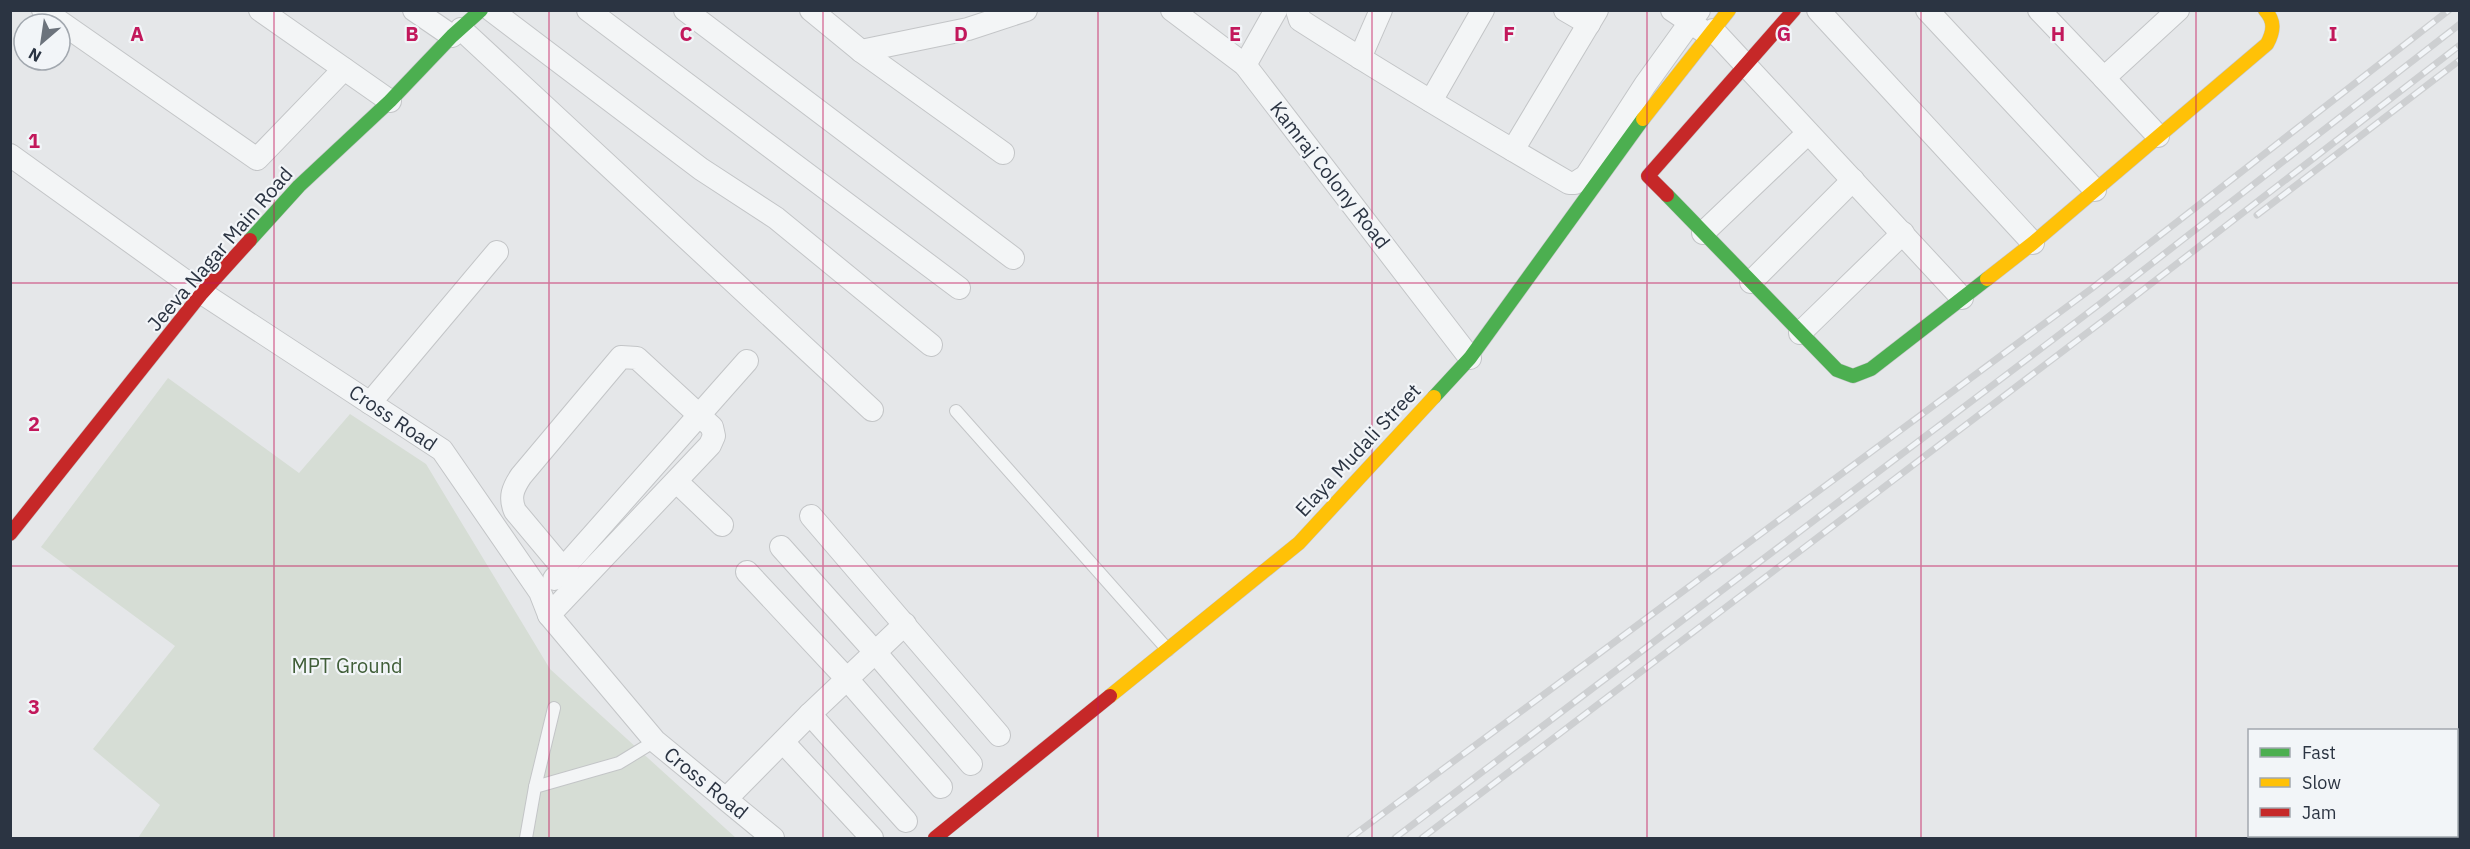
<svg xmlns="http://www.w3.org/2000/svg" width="2470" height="849" font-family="'IBM Plex Sans',sans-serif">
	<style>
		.green { fill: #d6ddd5 }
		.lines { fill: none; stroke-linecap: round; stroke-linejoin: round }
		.lane-casing { stroke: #c3c5c7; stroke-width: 14 }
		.street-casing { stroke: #c3c5c7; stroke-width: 24 }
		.fast-casing { stroke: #c3c5c7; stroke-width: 15 }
		.slow-casing { stroke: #c3c5c7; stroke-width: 15 }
		.jam-casing { stroke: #c3c5c7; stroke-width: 15 }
		.lane { stroke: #f3f5f6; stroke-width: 12 }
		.street { stroke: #f3f5f6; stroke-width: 22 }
		.fast { stroke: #4caf50; stroke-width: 14 }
		.slow { stroke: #ffc107; stroke-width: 14 }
		.jam { stroke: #c62828; stroke-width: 14 }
		.rail-casing { stroke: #cdcfd1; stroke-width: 7 }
		.rail { stroke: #f2f5f8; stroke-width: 4.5; stroke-dasharray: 14; stroke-linecap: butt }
		.grid { fill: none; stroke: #c2185b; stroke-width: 1.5; stroke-opacity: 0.55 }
		.labels { text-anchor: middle; stroke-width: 4.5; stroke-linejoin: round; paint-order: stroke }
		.street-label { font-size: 20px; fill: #2b3442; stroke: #f2f5f8 }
		.park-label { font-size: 20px; fill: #405e38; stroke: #f2f5f8 }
		.grid-label { font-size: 20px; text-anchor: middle; font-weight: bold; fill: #c2185b; stroke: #f2f5f8; stroke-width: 4.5; stroke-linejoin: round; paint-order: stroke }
	</style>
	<rect width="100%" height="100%" fill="#e5e7e9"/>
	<!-- green -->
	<g class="green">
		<path d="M168,378L299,473L350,414L426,464L550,669L736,838H138L160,805L93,749L175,646L41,547Z"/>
		<path d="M2459,763V838H2356L2360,836H2456V765Z"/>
	</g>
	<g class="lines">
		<!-- lane casing -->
		<g class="lane-casing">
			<g id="lane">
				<path d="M956,411L1168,650"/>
				<path d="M535,787L554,708"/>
				<path d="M526,838L535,787L619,763L655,741"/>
			</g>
		</g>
		<!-- street casing -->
		<g class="street-casing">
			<g id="street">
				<path d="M43,10L257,159L344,69"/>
				<path d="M260,10L390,101"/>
				<path d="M414,10L452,36"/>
				<path d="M491,10L701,169L776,218L931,345"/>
				<path d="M588,10L959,288"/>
				<path d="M685,10L1013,258"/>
				<path d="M811,10L861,51L1003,153"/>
				<path d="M1172,10L1245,65L1470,358"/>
				<path d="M1297,10L1300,20C1389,77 1478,130 1569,183H1575L1586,176L1645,85L1699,10"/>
				<path d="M1565,10L1589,24"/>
				<path d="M1672,10L1703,31"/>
				<path d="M1818,10L2033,243"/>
				<path d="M1927,10L2095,190"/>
				<path d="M2039,10L2104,78L2178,10"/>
				<path d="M461,29L872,410"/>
				<path d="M1713,30L1962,298"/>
				<path d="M861,51L968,29L1026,10"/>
				<path d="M1360,58L1381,10"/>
				<path d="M1245,65L1276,10"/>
				<path d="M2104,78L2158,136"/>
				<path d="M1431,101L1483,10"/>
				<path d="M1513,150L1597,10"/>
				<path d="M10,155L202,293L442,450L540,592L549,615L655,741L773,838"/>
				<path d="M1703,233L1808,133"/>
				<path d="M1751,282L1853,180"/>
				<path d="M1800,333L1903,233"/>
				<path d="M370,403L497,252"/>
				<path d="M677,482L722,525"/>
				<path d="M811,516L999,735"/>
				<path d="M781,547L875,652L971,764"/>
				<path d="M747,572L847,679L941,787"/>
				<path d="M554,579L747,361"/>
				<path d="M549,615L710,445L714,436L712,427L637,358L621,357L521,476C513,488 509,497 515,511L577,585"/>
				<path d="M810,714L906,821"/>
				<path d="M783,742L872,838"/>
				<path d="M727,798L810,714L905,624"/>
			</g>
		</g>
		<!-- fast casing -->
		<g class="fast-casing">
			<g id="fast">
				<path d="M1667,195L1837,370L1853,376L1871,369L1987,279"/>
				<path d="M250,240L299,186L390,101L452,36L481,10"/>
				<path d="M1434,397L1470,358L1643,119"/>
			</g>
		</g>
		<!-- slow casing -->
		<g class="slow-casing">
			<g id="slow">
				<path d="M1643,119L1729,10"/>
				<path d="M1987,279L2033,243L2267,44C2274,31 2275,21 2265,10"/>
				<path d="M1110,696L1299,543L1434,397"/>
			</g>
		</g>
		<!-- jam casing -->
		<g class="jam-casing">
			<g id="jam">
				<path d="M1667,195L1648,176L1794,10"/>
				<path d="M10,534L202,293L250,240"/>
				<path d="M935,838L1110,696"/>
			</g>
		</g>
		<!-- lane -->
		<use href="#lane" class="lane"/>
		<!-- street -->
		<use href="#street" class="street"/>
		<!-- fast -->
		<use href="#fast" class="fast"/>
		<!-- slow -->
		<use href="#slow" class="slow"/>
		<!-- jam -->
		<use href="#jam" class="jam"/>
		<!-- rail casing -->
		<g class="rail-casing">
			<g id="rail">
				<path d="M2257,215L2460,60"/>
				<path d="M1350,838L2091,289L2449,10"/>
				<path d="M1395,838L2101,303L2460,24"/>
				<path d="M1422,838L2108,317L2460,45"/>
			</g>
		</g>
		<!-- rail -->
		<use href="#rail" class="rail"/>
	</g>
	<!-- grid -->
	<path class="grid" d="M274,10V838M549,10V838M823,10V838M1098,10V838M1372,10V838M1647,10V838M1921,10V838M2196,10V838M10,283H2460M10,566H2460"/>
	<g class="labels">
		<!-- street labels -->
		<g class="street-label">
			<text transform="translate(1330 175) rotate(52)" y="7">Kamraj Colony Road</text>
			<text transform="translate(220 249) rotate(-49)" y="7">Jeeva Nagar Main Road</text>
			<text transform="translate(393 418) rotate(34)" y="7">Cross Road</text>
			<text transform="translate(1358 450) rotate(-47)" y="7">Elaya Mudali Street</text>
			<text transform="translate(706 783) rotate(39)" y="7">Cross Road</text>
		</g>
		<!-- park labels -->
		<g class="park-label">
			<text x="347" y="673">MPT Ground</text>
		</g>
	</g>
	<g class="grid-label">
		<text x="137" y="41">A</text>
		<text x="412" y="41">B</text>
		<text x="686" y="41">C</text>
		<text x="961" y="41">D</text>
		<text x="1235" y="41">E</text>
		<text x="1509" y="41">F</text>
		<text x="1784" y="41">G</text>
		<text x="2058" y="41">H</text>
		<text x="2333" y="41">I</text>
		<text x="34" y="148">1</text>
		<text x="34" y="431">2</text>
		<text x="34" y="714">3</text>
	</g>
	<!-- border -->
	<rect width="2470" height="849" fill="none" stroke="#2b3442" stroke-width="24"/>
	<!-- legend -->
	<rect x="2248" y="729" width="210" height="108" fill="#f2f5f8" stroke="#a2a8af" stroke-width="1.5"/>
	<rect x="2260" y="748" width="30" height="9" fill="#4caf50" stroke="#a2a8af" stroke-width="1.5"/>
	<text x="2302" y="759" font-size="18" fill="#2b3442">Fast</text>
	<rect x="2260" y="778" width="30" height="9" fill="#ffc107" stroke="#a2a8af" stroke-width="1.5"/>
	<text x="2302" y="789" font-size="18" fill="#2b3442">Slow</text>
	<rect x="2260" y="808" width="30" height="9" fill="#c62828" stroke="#a2a8af" stroke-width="1.5"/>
	<text x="2302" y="819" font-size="18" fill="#2b3442">Jam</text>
	<!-- north arrow -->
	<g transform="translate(42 42) rotate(209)"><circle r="28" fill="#f2f5f8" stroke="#a2a8af" stroke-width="1.5"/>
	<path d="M0-4.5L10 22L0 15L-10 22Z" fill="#6c737c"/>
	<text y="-9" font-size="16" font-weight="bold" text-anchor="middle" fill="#2b3442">N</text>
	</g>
</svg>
